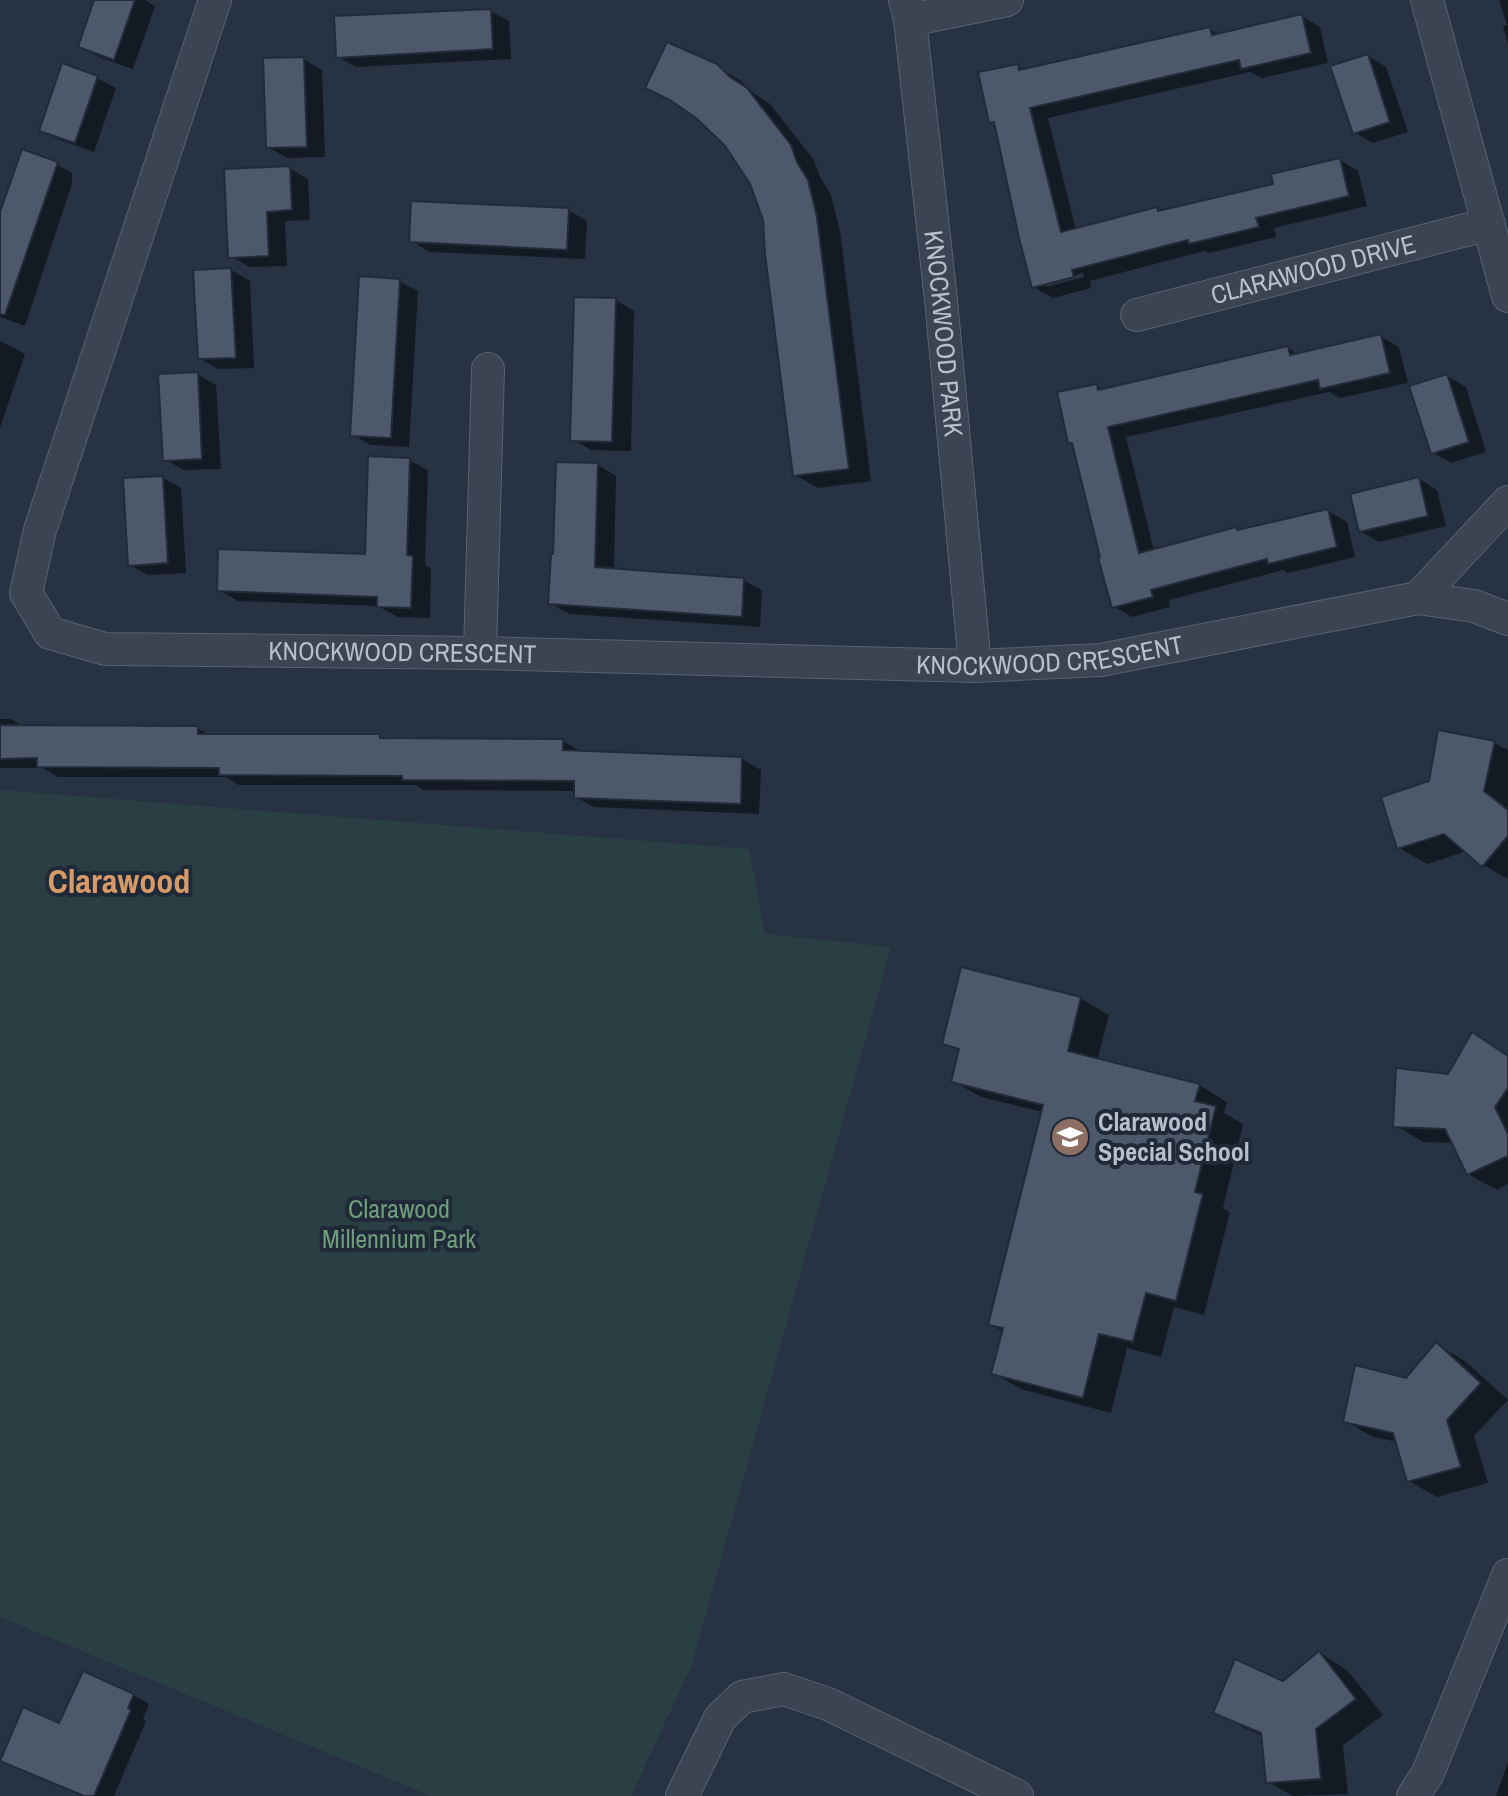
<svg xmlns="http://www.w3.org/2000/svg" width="1508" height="1796" font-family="'Archivo Narrow',sans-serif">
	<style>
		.green { fill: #293f43 }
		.shadow { fill: #0007; fill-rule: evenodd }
		.building { fill: #4d586b; stroke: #222b39; stroke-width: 2 }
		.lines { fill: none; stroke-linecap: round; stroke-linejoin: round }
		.street-casing { stroke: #59626f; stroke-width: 34 }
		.street { stroke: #3b4452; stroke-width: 32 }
		.labels { text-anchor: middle; stroke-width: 8; stroke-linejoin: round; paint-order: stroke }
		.street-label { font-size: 26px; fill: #b8bfcc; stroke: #1f2937 }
		.poi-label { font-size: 26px; font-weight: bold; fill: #b8bfcc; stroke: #1f2937; text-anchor: start }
		.park-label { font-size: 26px; fill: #6f9d7b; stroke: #1f2937 }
		.district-label { font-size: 34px; font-weight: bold; fill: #d69b69; stroke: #1f2937 }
	</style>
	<rect width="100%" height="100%" fill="#273242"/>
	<!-- green -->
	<path class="green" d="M0,790L749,849L765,934L891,947L691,1667L631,1796H431L0,1617Z"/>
	<!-- shadow -->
	<g class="shadow">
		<path d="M96,0H145L155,6L133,69L99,57L80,46Z"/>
		<path d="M1499,0H1508V44L1503,26L1507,25Z"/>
		<path d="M490,11L509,21L511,59L356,67L338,57Z"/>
		<path d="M1302,16L1320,27L1328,63L1262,78L1250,72L1048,118L1076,230L1157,209L1161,212L1275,185L1340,160L1358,171L1367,206L1274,228L1276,237L1209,253L1204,251L1090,281L1091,288L1053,298L1034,287L996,125L991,122L1018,66L1025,70L1209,29L1220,35ZM1083,273L1084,277L1046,287V283Z"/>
		<path d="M1368,56L1386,67L1408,132L1373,143L1354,132Z"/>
		<path d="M303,59L322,70L325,157L287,158L268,147Z"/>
		<path d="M716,66L740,80L753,93L770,104L814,160L820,177L831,195L840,231L871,481L818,488L795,475L765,219L752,183L726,145L684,107L648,88Z"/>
		<path d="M97,78L116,88L94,152L60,140L41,130Z"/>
		<path d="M53,162L72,173V184L25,326L0,317V221Z"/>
		<path d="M289,168L308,179L310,220L285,221L287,266L249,267L230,256Z"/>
		<path d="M568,210L587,221L585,259L430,252L411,241Z"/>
		<path d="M231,270L250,281L254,368L218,369L199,358Z"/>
		<path d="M399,281L418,291L409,447L370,445L352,434Z"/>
		<path d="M616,300L634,311L631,451L591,450L572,439Z"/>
		<path d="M1380,336L1399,347L1408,383L1340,398L1329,392L1126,437L1154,551L1328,511L1347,522L1355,557L1288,573L1283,570L1169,600L1170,607L1132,617L1113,606L1075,445L1070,442L1097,386L1104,390L1288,348L1299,355Z"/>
		<path d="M0,341L25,354L0,428Z"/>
		<path d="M197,374L216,385L221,469L183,470L165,459Z"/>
		<path d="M1447,376L1466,387L1486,452L1451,463L1432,452Z"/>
		<path d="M409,460L428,470L425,565L431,568L430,618L398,617L378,606L238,601L219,590L367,556Z"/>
		<path d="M598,465L616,476L614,570L743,580L762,590L760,627L569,614L550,603Z"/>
		<path d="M163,478L181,488L186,573L148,575L130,565Z"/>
		<path d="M1419,479L1437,490L1446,526L1379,542L1360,531Z"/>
		<path d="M0,719H11L25,727L197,728L211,736H379L387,740L563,741L582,752L742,759L761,770L759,814L594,807L576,797V791L423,790L415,785H239L226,777H58L43,768H0Z"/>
		<path d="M1494,743L1508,750V879L1483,865L1467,851L1427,864L1399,848L1431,782Z"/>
		<path d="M963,969L1081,999L1109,1015L1097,1061L1199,1085L1227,1102L1224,1113L1243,1124L1223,1208L1230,1212L1204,1315L1174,1307L1161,1357L1127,1348L1111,1413L1021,1389L993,1373L1004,1332L990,1324L1043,1112L981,1097L953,1081L961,1052L944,1043Z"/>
		<path d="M1508,1056V1184L1497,1190L1468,1174L1454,1143L1423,1142L1395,1125L1449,1076Z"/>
		<path d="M1437,1345L1465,1361L1508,1400L1474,1436L1488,1483L1437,1497L1409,1481L1398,1442L1373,1437L1345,1421L1406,1381Z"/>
		<path d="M1320,1653L1347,1670L1383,1715L1343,1745L1348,1794L1293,1796L1268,1782L1263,1736L1244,1728L1216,1712L1283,1684Z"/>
		<path d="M133,1695L149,1704L143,1719L146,1721L114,1796H82L19,1769L3,1760L60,1725Z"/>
		<path d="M1508,1762V1796H1496Z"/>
	</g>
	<!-- building -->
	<g class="building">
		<path d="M94,0H135L114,60L78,47Z"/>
		<path d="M491,9L493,49L336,58L334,16Z"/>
		<path d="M1302,14L1311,53L1241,69L1239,60L1030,108L1061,232L1157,207L1158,211L1273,184L1271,174L1340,158L1349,196L1256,218L1259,227L1189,244L1188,240L1072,270L1074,277L1032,288L1019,238L994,122L989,123L978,72L1018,64L1019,70L1210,27L1212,35Z"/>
		<path d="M667,42L717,64L730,77L747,88L791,145L797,162L808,180L817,217L849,469L793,476L765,254L763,220L750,184L725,146L696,118L670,100L645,88Z"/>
		<path d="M1368,54L1390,122L1353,134L1330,66Z"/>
		<path d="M304,57L307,147L266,148L263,58Z"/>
		<path d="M62,63L98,76L75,143L39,131Z"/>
		<path d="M22,149L58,162L5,315L0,314V212Z"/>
		<path d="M290,166L292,210L267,212L269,256L228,258L224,169Z"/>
		<path d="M411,201L569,208L567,250L409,242Z"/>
		<path d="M231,268L236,358L198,359L193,270Z"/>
		<path d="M359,276L400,279L391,438L350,436Z"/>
		<path d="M574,297L616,298L612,442L570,441Z"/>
		<path d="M1381,334L1390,373L1320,389L1318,380L1108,427L1139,553L1236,527L1237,530L1328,509L1337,547L1268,564L1267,559L1151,590L1153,597L1112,608L1098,558L1100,557L1072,443H1068L1057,392L1097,384L1098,390L1288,346L1290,355Z"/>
		<path d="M198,372L202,459L163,461L158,374Z"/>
		<path d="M1447,374L1469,442L1431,454L1409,386Z"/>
		<path d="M368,456L410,458L407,555L413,556L411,608L377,607V597L217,591L218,549L365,554Z"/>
		<path d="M556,462L598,463L595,567L744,578L742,617L548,604L551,554H553Z"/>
		<path d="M163,476L168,563L128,566L123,478Z"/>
		<path d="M1419,477L1428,516L1359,532L1350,494Z"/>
		<path d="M0,725L198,726V734H380V738L563,739V750L742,757L741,804L574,798V781L402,780V776L219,775V768L37,767V758L0,759Z"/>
		<path d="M1438,730L1495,741L1484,791L1508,810V836L1482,867L1444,834L1397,849L1381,797L1429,781Z"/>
		<path d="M961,967L1081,997L1068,1051L1200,1084L1195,1101L1216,1106L1195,1192L1203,1194L1176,1301L1146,1293L1133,1342L1099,1334L1083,1398L991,1374L1003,1328L988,1325L1043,1105L951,1082L959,1049L942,1044Z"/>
		<path d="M1472,1032L1508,1056V1088L1495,1107L1508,1134V1156L1467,1175L1445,1129L1393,1127L1396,1068L1448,1074Z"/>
		<path d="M1436,1342L1481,1383L1447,1420L1461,1467L1407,1482L1393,1433L1343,1422L1355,1365L1406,1378Z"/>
		<path d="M1319,1651L1356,1699L1316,1729L1321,1779L1266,1783L1261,1733L1213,1713L1235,1659L1283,1681Z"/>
		<path d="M83,1671L134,1694L128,1708L131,1710L94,1796H84L0,1761L23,1707L59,1723Z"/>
	</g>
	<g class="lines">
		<!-- street casing -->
		<g class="street-casing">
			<g id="street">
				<path id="s1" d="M215,0L40,530L26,593L50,633L105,649L480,653L975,666L1101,660L1418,598L1474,606L1508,619"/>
				<path id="s2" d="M905,0L910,20L941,300L975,666"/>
				<path d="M1427,0L1508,296"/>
				<path d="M910,20L1007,0"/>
				<path id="s3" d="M1137,315L1489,224"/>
				<path d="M1418,598L1508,502"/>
				<path d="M480,653L488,369"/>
				<path d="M682,1796L720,1718L742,1697L784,1689L828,1704L1017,1796"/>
				<path d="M1413,1796L1428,1773L1508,1575"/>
			</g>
		</g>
		<!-- street -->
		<use href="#street" class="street"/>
	</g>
	<!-- icons -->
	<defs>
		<g id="school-disc" transform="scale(2)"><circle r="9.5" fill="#8d6e63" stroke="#1f2937"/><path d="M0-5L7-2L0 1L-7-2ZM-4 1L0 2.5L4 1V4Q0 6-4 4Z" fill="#fff"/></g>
	</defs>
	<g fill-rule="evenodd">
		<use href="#school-disc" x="1070" y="1137"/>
	</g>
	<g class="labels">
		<!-- street labels -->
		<g class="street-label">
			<text dy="9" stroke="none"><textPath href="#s3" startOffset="182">CLARAWOOD DRIVE</textPath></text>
			<text dy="9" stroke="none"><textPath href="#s2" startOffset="336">KNOCKWOOD PARK</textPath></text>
			<text dy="9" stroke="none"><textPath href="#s1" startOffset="1024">KNOCKWOOD CRESCENT</textPath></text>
			<text dy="9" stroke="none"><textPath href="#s1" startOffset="1672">KNOCKWOOD CRESCENT</textPath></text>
		</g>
		<!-- poi labels -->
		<g class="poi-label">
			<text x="1098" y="1131">Clarawood<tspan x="1098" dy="30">Special School</tspan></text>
		</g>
		<!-- park labels -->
		<g class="park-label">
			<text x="399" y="1218">Clarawood<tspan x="399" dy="30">Millennium Park</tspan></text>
		</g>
		<!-- district labels -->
		<g class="district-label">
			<text x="119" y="893">Clarawood</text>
		</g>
	</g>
</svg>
